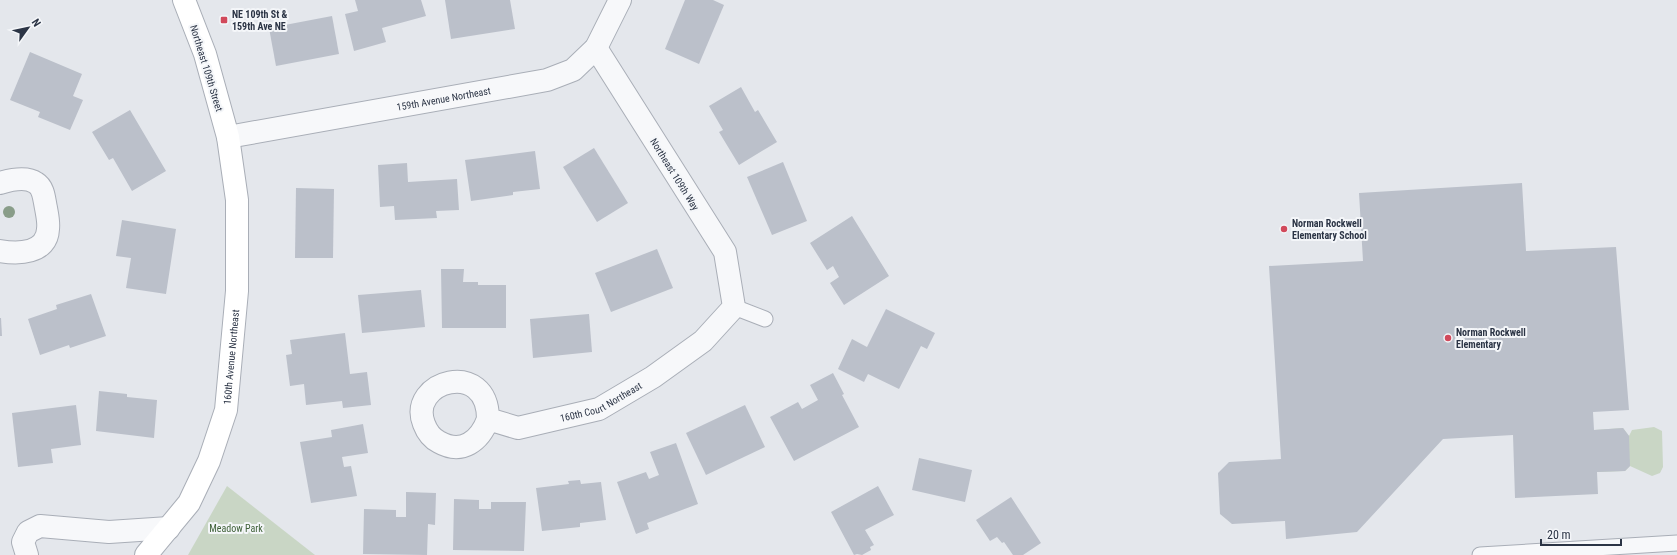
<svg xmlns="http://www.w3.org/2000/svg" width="1677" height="555" font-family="'Roboto Condensed',sans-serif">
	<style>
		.green { fill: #c9d6c5 }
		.building { fill: #bbc0ca }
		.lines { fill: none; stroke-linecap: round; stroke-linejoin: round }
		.lane-casing { stroke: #a9aeb7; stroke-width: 17 }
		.street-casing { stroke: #a9aeb7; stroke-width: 24 }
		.secondary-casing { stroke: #a9aeb7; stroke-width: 24 }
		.lane { stroke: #f7f8fa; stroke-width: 15 }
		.street { stroke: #f7f8fa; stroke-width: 22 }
		.secondary { stroke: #fff; stroke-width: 22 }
		.tree { fill: #899d89 }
		.poi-dot { fill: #d1495b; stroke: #f4f6f9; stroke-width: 1.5 }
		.labels { text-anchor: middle; stroke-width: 4; stroke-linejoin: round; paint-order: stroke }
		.poi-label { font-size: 10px; font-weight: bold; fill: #2b3445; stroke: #f4f6f9; text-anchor: start }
		.street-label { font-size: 10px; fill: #2b3445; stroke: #f4f6f9 }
		.park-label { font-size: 10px; fill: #3f6138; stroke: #f4f6f9 }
	</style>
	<rect width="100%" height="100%" fill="#e4e7ec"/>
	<!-- green -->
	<g class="green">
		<path d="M1654,427L1662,431L1663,467L1660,473L1652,476L1630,466L1625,471L1597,472L1594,430L1623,428L1629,436L1632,430Z"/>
		<path d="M227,486L315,555H188Z"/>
	</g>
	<!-- building -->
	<g class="building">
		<path d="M355,0H421L426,16L382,28L386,42L354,51L345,14L358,11Z"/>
		<path d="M445,0H510L515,29L451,39Z"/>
		<path d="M685,0H713L724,5L699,64L665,49Z"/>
		<path d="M332,16L339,54L276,66L269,28Z"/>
		<path d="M30,52L82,74L73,96L83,100L70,130L38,117L40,112L10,100Z"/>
		<path d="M741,87L755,112L758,110L777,142L739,165L719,132L723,130L709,106Z"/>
		<path d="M130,110L166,171L132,191L113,158L109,160L92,132Z"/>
		<path d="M594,148L628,203L597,222L563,167Z"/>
		<path d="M535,151L540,189L513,192V195L471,201L465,160Z"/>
		<path d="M783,162L807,221L772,235L747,177Z"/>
		<path d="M407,163L408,182L457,179L459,210L436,211L437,218L395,220L394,206L380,207L378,165Z"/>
		<path d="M1522,183L1526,251L1616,247L1629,410L1593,412L1594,430L1623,428L1629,436L1630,466L1625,471L1597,472L1598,494L1515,498L1513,435L1443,439L1357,532L1286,539L1285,521L1232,524L1220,514L1218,473L1229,462L1281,459L1269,266L1363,261L1359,193Z"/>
		<path d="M296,188L334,189L333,258H295Z"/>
		<path d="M852,216L889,276L844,305L830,283L839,277L833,266L827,270L810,243Z"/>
		<path d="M122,220L176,229L166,294L126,288L131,258L116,256Z"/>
		<path d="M657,249L673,288L611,312L595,273Z"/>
		<path d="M441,269H464L463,282H478V285H506V328H442Z"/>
		<path d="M421,290L425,327L362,333L358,295Z"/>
		<path d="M91,294L106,336L70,348L69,345L40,355L28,319L57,309L56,305Z"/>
		<path d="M886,309L935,333L927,349L921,346L899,389L868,374L864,382L838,369L852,339L867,347Z"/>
		<path d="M589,314L592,352L533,358L530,319Z"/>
		<path d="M0,318H1L2,336H0Z"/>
		<path d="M345,333L350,374L367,372L371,405L343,408L342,401L306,405L304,384L290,386L286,355L292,354L290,340Z"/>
		<path d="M833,373L844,394L842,395L859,427L794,461L770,417L798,402L802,409L818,400L810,385Z"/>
		<path d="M99,391L127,394V397L157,400L154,438L96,431Z"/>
		<path d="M76,405L81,445L51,449L53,463L18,467L12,413Z"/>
		<path d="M745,405L765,447L706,475L686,433Z"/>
		<path d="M363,424L368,453L342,457L344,467L351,466L357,496L311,503L300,442L332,437L331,430Z"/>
		<path d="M676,443L698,504L647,523L649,529L636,534L617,482L646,472L649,479L659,475L650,452Z"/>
		<path d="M919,458L972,470L965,502L912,490Z"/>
		<path d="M580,480L581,484L601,482L606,520L580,523V527L542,531L536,488L569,484L568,481Z"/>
		<path d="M878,486L894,515L865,530L874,545L870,547L871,550L862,555L857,554L854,555L831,512Z"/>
		<path d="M406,492L436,493L435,525L428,524L427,555L363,554L364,509L396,510V517H406Z"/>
		<path d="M1011,497L1041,543L1023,555H1013L1004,542L1002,543L997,537L990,541L976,520Z"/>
		<path d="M454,499L479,500V509H491V502H526L524,551L453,550Z"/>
	</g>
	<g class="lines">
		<!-- lane casing -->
		<g class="lane-casing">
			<g id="lane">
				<path d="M734,307L765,319"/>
				<path d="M1480,555L1677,543"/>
			</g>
		</g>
		<!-- street casing -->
		<g class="street-casing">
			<g id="street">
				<path id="s1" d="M228,137L547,80L573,70L596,48L620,0"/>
				<path d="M0,183C10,180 26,176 36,183C44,188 44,199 46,208C47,214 49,222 48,229C47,254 18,254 0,251"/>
				<path id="s2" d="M488,419C480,441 462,455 439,442C431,438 427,432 424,424C407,381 488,358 488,419L518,428L599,409L653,377L703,341L734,307L725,252L596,48"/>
				<path d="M27,555L23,542L28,532L40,526L109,532L169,528"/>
			</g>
		</g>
		<!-- secondary casing -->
		<g class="secondary-casing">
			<g id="secondary">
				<path id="s3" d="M146,555L189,503L209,461L226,410L237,291V200L228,137L205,54L184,0"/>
			</g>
		</g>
		<!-- lane -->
		<use href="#lane" class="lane"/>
		<!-- street -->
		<use href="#street" class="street"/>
		<!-- secondary -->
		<use href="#secondary" class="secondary"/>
	</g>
	<!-- trees -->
	<circle class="tree" cx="9" cy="212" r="6"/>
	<!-- markers -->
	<g class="poi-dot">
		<rect x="220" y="16" width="8" height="8" rx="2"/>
		<circle cx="1284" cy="229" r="4"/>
		<circle cx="1448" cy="338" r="4"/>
	</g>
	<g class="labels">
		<!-- poi labels -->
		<g class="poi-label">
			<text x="232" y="18">NE 109th St &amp;<tspan x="232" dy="12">159th Ave NE</tspan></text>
			<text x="1292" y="227">Norman Rockwell<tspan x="1292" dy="12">Elementary School</tspan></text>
			<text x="1456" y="336">Norman Rockwell<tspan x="1456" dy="12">Elementary</tspan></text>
		</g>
		<!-- street labels -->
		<g class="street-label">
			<text transform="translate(207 68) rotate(73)" y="4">Northeast 109th Street</text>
			<text dy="4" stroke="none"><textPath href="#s1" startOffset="219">159th Avenue Northeast</textPath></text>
			<text transform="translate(675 174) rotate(58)" y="4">Northeast 109th Way</text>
			<text dy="4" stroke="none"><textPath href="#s3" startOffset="221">160th Avenue Northeast</textPath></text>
			<text dy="4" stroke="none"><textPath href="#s2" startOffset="324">160th Court Northeast</textPath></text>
		</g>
		<!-- park labels -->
		<g class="park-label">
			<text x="236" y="532">Meadow Park</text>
		</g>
	</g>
	<!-- north arrow -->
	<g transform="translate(28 28) rotate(57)" stroke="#f4f6f9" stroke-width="3" paint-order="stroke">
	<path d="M0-3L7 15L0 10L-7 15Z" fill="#2b3445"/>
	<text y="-6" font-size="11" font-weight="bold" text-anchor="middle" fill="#2b3445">N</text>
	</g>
	<!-- scale -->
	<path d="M1541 539v6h80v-6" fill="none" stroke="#2b3445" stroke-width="2"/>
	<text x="1547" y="539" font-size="12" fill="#2b3445" stroke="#f4f6f9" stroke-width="3" paint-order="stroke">20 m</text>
</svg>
